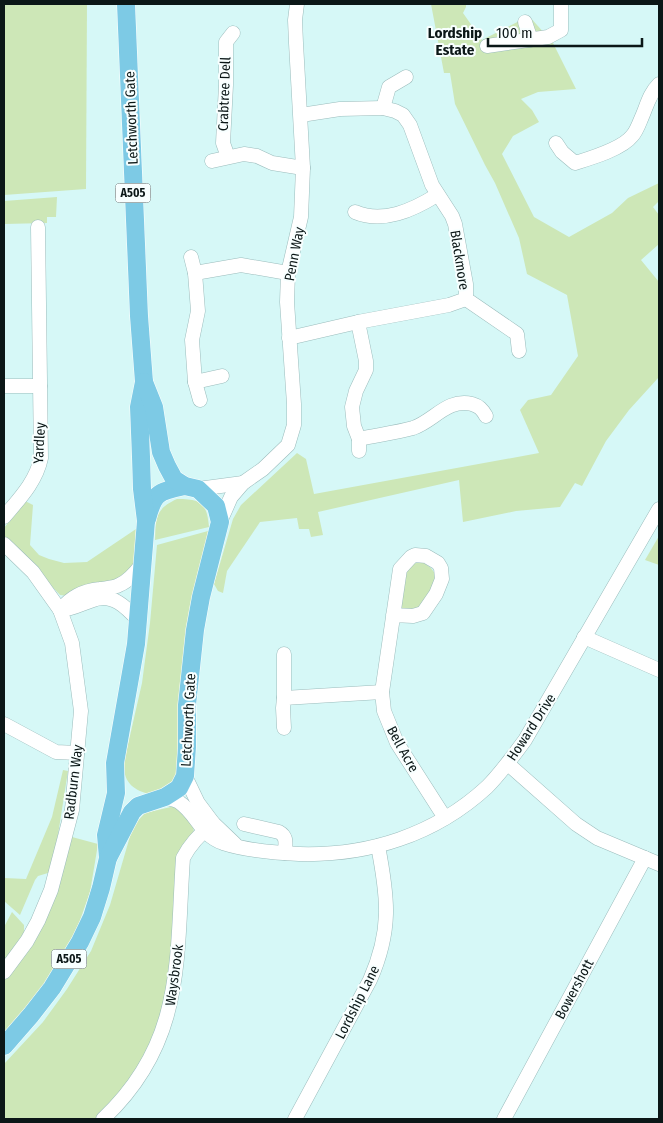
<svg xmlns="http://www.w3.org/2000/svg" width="663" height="1123" font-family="'Fira Sans Condensed',sans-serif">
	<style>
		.green { fill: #cde7b7 }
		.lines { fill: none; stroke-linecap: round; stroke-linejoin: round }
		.minor-casing { stroke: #9bbcbc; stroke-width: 15 }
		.major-casing { stroke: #fff; stroke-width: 19 }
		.minor { stroke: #fff; stroke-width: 14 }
		.major { stroke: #7dcae5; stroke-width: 18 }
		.labels { text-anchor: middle; stroke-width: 4; stroke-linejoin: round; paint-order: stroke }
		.shield { fill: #f8ffff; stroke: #525d5d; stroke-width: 1 }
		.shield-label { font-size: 12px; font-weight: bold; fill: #0b1717 }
		.street-label { font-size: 14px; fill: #0b1717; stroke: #f8ffff }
		.neighbourhood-label { font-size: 15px; font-weight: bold; fill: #0b1717; stroke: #f8ffff }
	</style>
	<rect width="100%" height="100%" fill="#d6f8f7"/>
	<!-- green -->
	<g class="green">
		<path d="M4,4H87L86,189L4,195Z"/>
		<path d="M431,4H466V7L463,13L482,40L529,16L553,43L576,89L538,92L521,99L532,110L539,122L513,136L502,154L534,217L569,237L612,213L628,198L659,183V201L653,207L659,215V244L641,260L659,282V377L629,410L606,441L582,486L575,483L560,507L516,511L463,522L459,480L318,512L323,535L311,537L309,529H299L297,518L260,522L227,571L223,593L218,591L214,584L233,519L241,505L297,453L306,459L314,494L539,453L520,410L528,400L551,395L578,356L567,295L527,274L519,238L495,183L485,165L455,104L450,73H444Z"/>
		<path d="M57,197L56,217H47V223L4,224V201Z"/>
		<path d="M177,499C201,499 207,503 209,527L155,540C156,518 155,509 177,499Z"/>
		<path d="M25,501L33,505L30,545L39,555L49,559L64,563L87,562L136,529L134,565L116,584L68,596L60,595L4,536V528Z"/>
		<path d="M208,531L177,783L152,795C133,790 123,783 124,762L142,683L150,623L157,545Z"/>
		<path d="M659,536V565L645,560Z"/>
		<path d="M423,562L431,568L436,575L431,592L422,607L412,611L400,610L404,570L411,564Z"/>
		<path d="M63,770L68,771L55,854L48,873L38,876L35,880L20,915L4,901V878L26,879L52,817Z"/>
		<path d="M175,806L193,825L194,833L180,849L166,1009L144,1062L98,1119H4V1064L43,1022L67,989L91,951L110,905L133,826L145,813Z"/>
		<path d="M72,837L98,844L90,892L79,923L51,980L4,1035V981L21,960L50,908L62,875Z"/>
		<path d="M12,912L24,925V934L4,963V927Z"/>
	</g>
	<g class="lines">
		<!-- minor casing -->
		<g class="minor-casing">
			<g id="minor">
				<path d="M525,22L531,40"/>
				<path d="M487,46L548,37L561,30V4"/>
				<path d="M383,108L389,87L406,77"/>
				<path d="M556,143L562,152L575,163C591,158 622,149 632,136C636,132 639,124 641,119C647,106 649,94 659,84"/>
				<path d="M228,157L223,143L226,85V42L233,33"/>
				<path d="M212,161L244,154L257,156L272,163L303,168"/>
				<path d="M355,212C383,224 413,210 437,195"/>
				<path d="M191,257L195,273L198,311L192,340L195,382L200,400"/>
				<path d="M195,273L241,265L288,273"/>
				<path d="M466,299L517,334L519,351"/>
				<path d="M358,322L366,361V370L356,391L352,407L354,426L359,439V451"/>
				<path d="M289,338L358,322L449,305L466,299V284L455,224L452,216L432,185L410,125L403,115L395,111L383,108L340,109L301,115"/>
				<path d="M195,382L222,376"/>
				<path d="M4,386H40"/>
				<path d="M359,439C377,435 395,433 413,428C434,421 447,398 472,404C479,406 482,409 486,416"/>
				<path d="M198,489L243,483"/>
				<path d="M4,517C19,499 36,482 41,458L38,227"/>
				<path d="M220,522L231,497L243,483L263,469L288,445L294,425V404L287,302L288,273L301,217L303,168L296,43L295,20L297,4"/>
				<path d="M4,544L33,572L60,610L72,643L81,711L72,810L51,890L38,921L27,941L4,972"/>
				<path d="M60,610C71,597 82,591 100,589C106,588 114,588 119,585C129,581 136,572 142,564"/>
				<path d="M60,610C74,609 80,604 93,600C112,592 127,608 139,621"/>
				<path d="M393,615L413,616L423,613L436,594L442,579L441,568L438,563L426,556L415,555L411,557L400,569L382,692L384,711L397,743L445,818"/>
				<path d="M584,637L659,670"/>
				<path d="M284,654V698"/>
				<path d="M4,724L56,752L77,753"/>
				<path d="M284,728L283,708L284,698L382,692"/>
				<path d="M508,764L576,824L597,838L659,864"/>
				<path d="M185,776L198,803L213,823L235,844"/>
				<path d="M165,797C169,799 176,800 179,802C197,814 200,835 223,843C245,850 276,853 299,854C368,856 435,835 487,787C501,773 513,756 525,740L659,509"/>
				<path d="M244,824L279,832C288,837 285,844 285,853"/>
				<path d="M103,1119C185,1042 176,960 183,858C190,844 201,833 213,823"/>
				<path d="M295,1119L370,980C392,930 388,898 378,846"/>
				<path d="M504,1119L645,858"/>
			</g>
		</g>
		<!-- major casing -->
		<g class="major-casing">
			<g id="major">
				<path d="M147,519C154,492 158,492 185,486"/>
				<path d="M108,858L106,835L116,793L115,763L136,644L146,521L142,489L141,457L139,407L144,382L139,316L126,4"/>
				<path d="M4,1046L31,1015L52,988L80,942L92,917L101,888L108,858L132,812L138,806L165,797L179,788L185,776L187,747V705L195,630L201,597L220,522L216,506L198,489L185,486L174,479L167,466L161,452L154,407L144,382"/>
			</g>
		</g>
		<!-- minor -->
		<use href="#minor" class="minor"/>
		<!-- major -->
		<use href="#major" class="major"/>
	</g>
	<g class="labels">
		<!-- shield labels -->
		<g class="shield">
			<rect x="115.5" y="183.5" width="35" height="19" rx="4"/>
			<rect x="51.5" y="949.5" width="35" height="19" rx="4"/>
		</g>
		<g class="shield-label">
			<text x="133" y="197">A505</text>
			<text x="69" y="963">A505</text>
		</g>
		<!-- street labels -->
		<g class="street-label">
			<text transform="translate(224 94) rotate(-88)" y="5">Crabtree Dell</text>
			<text transform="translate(131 118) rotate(-92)" y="5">Letchworth Gate</text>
			<text transform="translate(294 254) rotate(-79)" y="5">Penn Way</text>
			<text transform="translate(460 260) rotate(81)" y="5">Blackmore</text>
			<text transform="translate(39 443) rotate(-87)" y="5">Yardley</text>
			<text transform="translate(188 720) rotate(-87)" y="5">Letchworth Gate</text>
			<text transform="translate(531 727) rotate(-57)" y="5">Howard Drive</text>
			<text transform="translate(403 749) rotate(61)" y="5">Bell Acre</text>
			<text transform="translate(73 782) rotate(-83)" y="5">Radburn Way</text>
			<text transform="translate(174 975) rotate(-82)" y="5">Waysbrook</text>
			<text transform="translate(574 989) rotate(-62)" y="5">Bowershott</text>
			<text transform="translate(357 1002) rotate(-63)" y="5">Lordship Lane</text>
		</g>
		<!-- neighbourhood labels -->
		<g class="neighbourhood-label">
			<text x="455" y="38">Lordship<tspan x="455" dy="17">Estate</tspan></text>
		</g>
	</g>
	<!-- border -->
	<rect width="663" height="1123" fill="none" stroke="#0b1717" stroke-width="10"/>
	<!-- scale -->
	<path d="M488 38v8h154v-8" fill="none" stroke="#0b1717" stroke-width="2.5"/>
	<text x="496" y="38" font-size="15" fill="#0b1717" stroke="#f8ffff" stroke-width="4" paint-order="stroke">100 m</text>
</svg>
